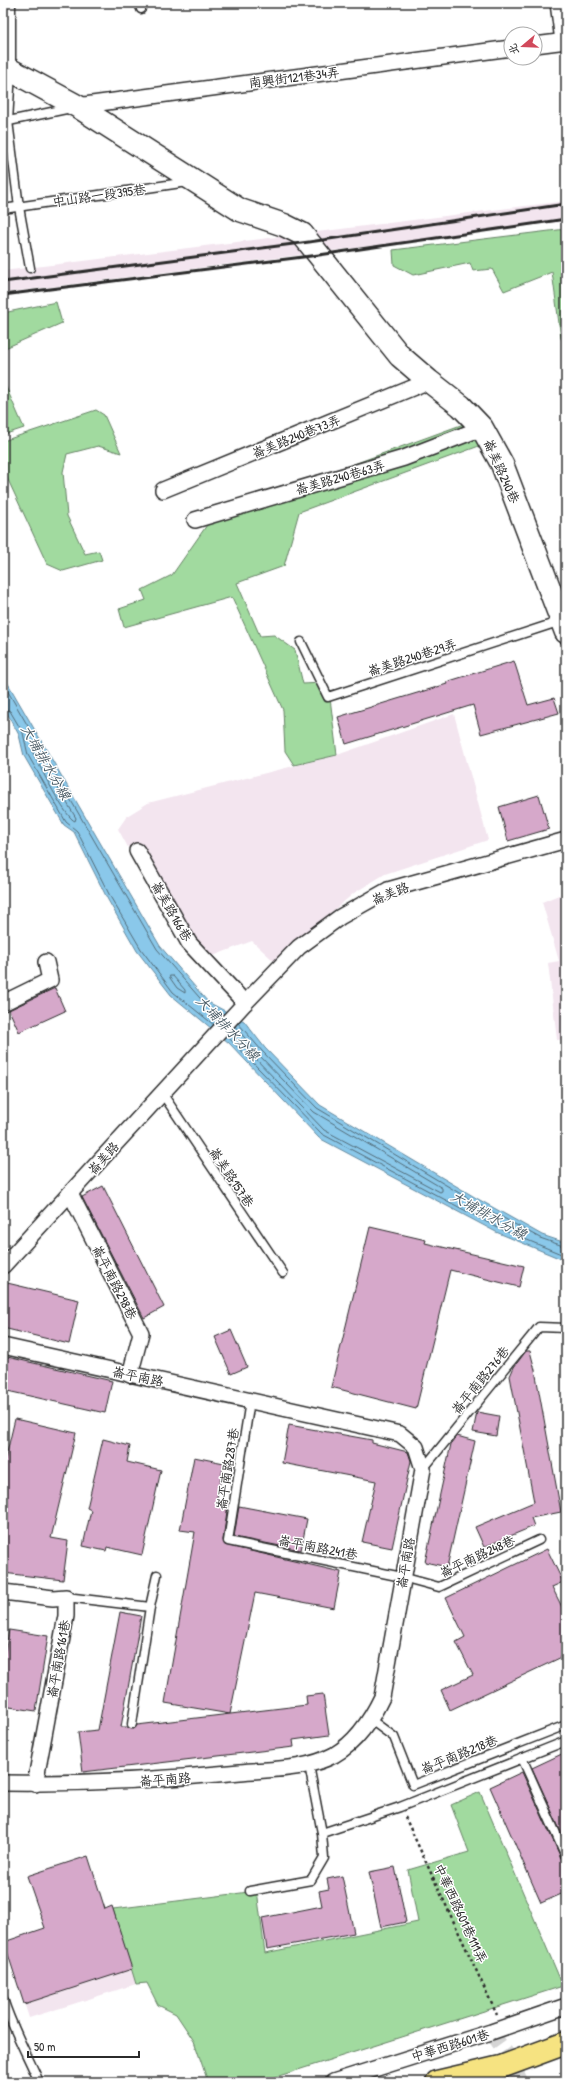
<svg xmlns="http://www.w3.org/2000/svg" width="569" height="2085" font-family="'Patrick Hand','LXGW WenKai TC',sans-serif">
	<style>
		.built { fill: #f3e5ef }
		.green { fill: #a1da9f; stroke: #668265 }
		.water { fill: #8ac8ea; stroke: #64899e }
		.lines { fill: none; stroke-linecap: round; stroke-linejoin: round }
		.shore { stroke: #516a77; stroke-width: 1 }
		.building { fill: #d6a8ca; stroke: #2b2b2b }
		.street-tunnel { stroke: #d5d5d5; stroke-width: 15; stroke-dasharray: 15 8; stroke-linecap: butt }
		.lane-casing { stroke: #2b2b2b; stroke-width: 11 }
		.street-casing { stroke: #2b2b2b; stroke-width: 18 }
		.secondary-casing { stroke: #2b2b2b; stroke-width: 25 }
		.highway-casing { stroke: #2b2b2b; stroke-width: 25 }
		.path { stroke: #2b2b2b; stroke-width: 2.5; stroke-dasharray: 3 3; stroke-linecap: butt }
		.lane { stroke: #fff; stroke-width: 8 }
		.street { stroke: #fff; stroke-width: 15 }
		.secondary { stroke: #fff; stroke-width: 22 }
		.highway { stroke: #f6e381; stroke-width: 22 }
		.rail { stroke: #2b2b2b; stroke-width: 3 }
		.labels { text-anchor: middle; stroke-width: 3; stroke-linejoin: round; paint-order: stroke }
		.street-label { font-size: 13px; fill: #2b2b2b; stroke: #fff }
		.water-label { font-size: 14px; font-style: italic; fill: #485a64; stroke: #fff }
	</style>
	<rect width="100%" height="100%" fill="#fff"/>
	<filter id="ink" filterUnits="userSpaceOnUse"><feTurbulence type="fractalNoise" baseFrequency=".025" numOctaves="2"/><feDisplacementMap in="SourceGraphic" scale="8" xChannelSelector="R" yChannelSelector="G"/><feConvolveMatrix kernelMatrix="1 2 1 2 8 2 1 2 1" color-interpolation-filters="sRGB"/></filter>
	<g filter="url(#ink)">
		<!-- built -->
		<g class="built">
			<path d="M566,201V221L3,293V271Z"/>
			<path d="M454,714L488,840L385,874L354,893L274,961L252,941L205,959L155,897L118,829L127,816L148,803L337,755Z"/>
			<path d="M566,892V1039L557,1040L548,963L559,961L542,902Z"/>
			<path d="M116,1918L136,1984L29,2018L8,1952Z"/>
		</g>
		<!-- green -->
		<g class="green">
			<path d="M566,229V347L561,338L552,272L504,291L492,269L473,271L470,263L413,275L394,265L393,250Z"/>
			<path d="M56,302L62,323L3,349V313Z"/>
			<path d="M3,380L24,428L3,435Z"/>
			<path d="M96,410L104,415L121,453L98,446L67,454L63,472L67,516L85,554L99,551L102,560L63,571L47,564L3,469V441Z"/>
			<path d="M480,418L490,442L299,512L284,566L237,583L260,636L274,635L295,650L303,684L322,683L330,698L337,755L294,765L285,751L283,710L232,597L124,627L119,609L146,600L142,590L172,575L214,515Z"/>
			<path d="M480,1792L563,1986L260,2082H208L194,2041L176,2014L158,2005L147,1983L136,1984L113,1909L257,1891L265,1953L418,1922L408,1870L469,1852L451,1805Z"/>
		</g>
		<!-- water -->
		<path class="water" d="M3,675L160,946L208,1002L244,1021L265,1048L320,1105L478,1199L542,1235L566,1243V1261L496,1232L319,1138L229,1043L171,995L137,951L108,900L74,832L64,825L24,756L19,735L7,713L3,712Z"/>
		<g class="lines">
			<!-- shore -->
			<g class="shore">
				<path d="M3,683L157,949L206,1005L223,1014"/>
				<path d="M3,708L10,711L23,733L28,755L66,822L77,831L111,898L141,949L173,992L214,1025"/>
				<path d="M33,748L35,749L76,818L75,821C66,819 39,765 33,753Z"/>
				<path d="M170,976H173L185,990V993L177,988L170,978Z"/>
				<path d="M238,1023L262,1051L317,1108L476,1203L540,1238L566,1247"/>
				<path d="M230,1032L324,1130L440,1192L442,1191V1188L314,1112L258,1054L235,1026"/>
				<path d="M227,1036L322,1134L498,1228L566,1256"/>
			</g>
		</g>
		<!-- building -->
		<g class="building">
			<path d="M514,661L528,705L554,698L559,713L481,734L473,705L346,744L338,717L447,684L446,682Z"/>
			<path d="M539,795L549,829L508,841L499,807Z"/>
			<path d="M55,988L65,1011L19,1032L9,1010Z"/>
			<path d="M103,1186L164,1307L144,1318L82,1197Z"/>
			<path d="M370,1227L426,1240L425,1243L524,1266L519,1287L450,1270L416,1409L331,1387Z"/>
			<path d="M3,1282L79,1300L69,1344L3,1328Z"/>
			<path d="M231,1330L247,1367L231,1374L215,1337Z"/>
			<path d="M526,1351H530L535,1370L561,1512L531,1518L534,1526L484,1547L475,1527L534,1502L510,1376L514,1367Z"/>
			<path d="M3,1356L112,1381L105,1413L3,1390Z"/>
			<path d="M477,1412L499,1416L496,1436L473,1432Z"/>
			<path d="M15,1419L76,1433L51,1538L68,1541L63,1580L3,1573V1469Z"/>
			<path d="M289,1425L372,1440V1443L408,1452L411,1461L392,1548L362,1542L376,1481L282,1463Z"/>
			<path d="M457,1436L475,1441L447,1567L425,1562L451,1444Z"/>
			<path d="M103,1439L130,1446L127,1462L161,1470L142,1555L107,1547L106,1551L83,1546L91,1510L87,1508Z"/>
			<path d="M194,1457L224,1463L216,1502L228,1504L223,1540L225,1545L341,1572L334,1608L255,1593L230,1714L165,1703L195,1532L180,1530Z"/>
			<path d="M239,1506L307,1519L301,1550L234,1537Z"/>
			<path d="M547,1549L563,1582L552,1587L566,1615V1655L450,1710L441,1690L473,1675L456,1642L465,1637L446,1598Z"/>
			<path d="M120,1612L141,1616L121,1727H127L134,1729L137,1725L307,1705L306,1696L323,1694L329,1735L293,1740L294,1747L83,1772L78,1732L98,1730Z"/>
			<path d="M9,1630L48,1636L36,1711L3,1706V1665Z"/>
			<path d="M566,1752V1843L532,1768Z"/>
			<path d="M522,1772L561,1858L566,1861V1892L541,1903L490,1787Z"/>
			<path d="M88,1856L105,1909L112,1906L132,1969L24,2004L4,1942L45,1928L27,1876Z"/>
			<path d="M395,1867L406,1922L381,1927L369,1872Z"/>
			<path d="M342,1876L354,1933L267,1949L262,1918L322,1906L319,1891L329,1889L327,1879Z"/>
		</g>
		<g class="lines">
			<!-- street-tunnel -->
			<path class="street-tunnel" d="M491,2032L510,2058L521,2082"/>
			<!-- lane casing -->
			<g class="lane-casing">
				<g id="lane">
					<path d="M11,3V72L8,121L19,207L30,268"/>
					<path d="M139,3L141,9"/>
					<path d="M4,122L71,108"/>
					<path d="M3,209L188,182"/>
					<path d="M301,642L328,697L561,621"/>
					<path d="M162,1093L283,1273"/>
					<path d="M250,1401L228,1541L402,1577L439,1587L539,1540"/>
					<path d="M423,1469L539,1327L566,1328"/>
					<path d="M66,1597L150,1607"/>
					<path d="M371,1720L394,1737L413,1785L566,1725"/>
					<path d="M132,1724L150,1607L157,1575"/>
					<path d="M522,1758L566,1856"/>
					<path d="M322,1833L400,1807L566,1741"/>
					<path d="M250,1891L311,1880L324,1858L322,1833L309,1765"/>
					<path d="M3,1999C12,2028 27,2054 39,2082"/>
				</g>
			</g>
			<!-- street casing -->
			<g class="street-casing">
				<g id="street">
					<path d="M558,3L563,41"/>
					<path d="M535,45L566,41"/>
					<path d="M77,106L511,48"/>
					<path d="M163,490L429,381"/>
					<path d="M195,520L404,458L482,428"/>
					<path d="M137,851L189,943L245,1003"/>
					<path d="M3,1003L50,980L46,962"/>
					<path d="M70,1193L141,1333L130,1375"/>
					<path d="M3,1266L245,1003L299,947L340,917L388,890L566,840"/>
					<path d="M3,1346L400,1434L416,1447L423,1469L382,1697C371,1720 357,1742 334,1755C306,1770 271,1769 240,1772C161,1780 82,1784 3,1783"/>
					<path d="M3,1592L53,1598L66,1597V1616L35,1784"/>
					<path d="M333,2082L491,2032L566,2006"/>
				</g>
			</g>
			<!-- secondary casing -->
			<g class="secondary-casing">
				<path id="secondary" d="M3,66L77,106L240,210L284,225L302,234L400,356L429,381L461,406L482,428L502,464L566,632"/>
			</g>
			<!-- highway casing -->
			<g class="highway-casing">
				<path id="highway" d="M437,2082L501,2067L566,2043"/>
			</g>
			<!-- path -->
			<path class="path" d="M405,1817L497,2015"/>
			<!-- lane -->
			<use href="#lane" class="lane"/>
			<!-- street -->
			<use href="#street" class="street"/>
			<!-- secondary -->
			<use href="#secondary" class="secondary"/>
			<!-- highway -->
			<use href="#highway" class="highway"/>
			<!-- rail -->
			<g class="rail">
				<path d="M3,282L309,242L566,204"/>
				<path d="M3,295L319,255L566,219"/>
			</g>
		</g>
	</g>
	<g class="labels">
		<!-- street labels -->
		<g class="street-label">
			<text transform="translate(294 77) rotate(-7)" y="5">南興街121巷34弄</text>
			<text transform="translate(99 195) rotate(-8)" y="5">中山路一段395巷</text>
			<text transform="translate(296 436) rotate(-22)" y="5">崙美路240巷73弄</text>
			<text transform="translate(502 471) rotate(66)" y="5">崙美路240巷</text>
			<text transform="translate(340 477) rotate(-16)" y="5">崙美路240巷63弄</text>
			<text transform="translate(412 657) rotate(-18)" y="5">崙美路240巷29弄</text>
			<text transform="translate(390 893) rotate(-22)" y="5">崙美路</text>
			<text transform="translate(172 911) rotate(60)" y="5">崙美路166巷</text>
			<text transform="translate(103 1158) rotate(-48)" y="5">崙美路</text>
			<text transform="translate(232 1177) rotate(56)" y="5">崙美路157巷</text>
			<text transform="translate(115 1282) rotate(63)" y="5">崙平南路298巷</text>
			<text transform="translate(138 1376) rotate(12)" y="5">崙平南路</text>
			<text transform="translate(480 1380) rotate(-51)" y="5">崙平南路276巷</text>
			<text transform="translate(227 1469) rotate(-81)" y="5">崙平南路287巷</text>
			<text transform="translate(318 1547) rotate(11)" y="5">崙平南路241巷</text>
			<text transform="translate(477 1556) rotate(-25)" y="5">崙平南路248巷</text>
			<text transform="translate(405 1563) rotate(-80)" y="5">崙平南路</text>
			<text transform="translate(58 1659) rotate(-80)" y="5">崙平南路161巷</text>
			<text transform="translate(459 1754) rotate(-22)" y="5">崙平南路218巷</text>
			<text transform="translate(165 1779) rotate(-4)" y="5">崙平南路</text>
			<text transform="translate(461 1913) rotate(65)" y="5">中華西路601巷111弄</text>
			<text transform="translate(450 2045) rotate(-17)" y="5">中華西路601巷</text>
		</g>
		<!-- water labels -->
		<g class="water-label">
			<text transform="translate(46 762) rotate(60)" y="5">大埔排水分線</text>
			<text transform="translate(228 1028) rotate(46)" y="5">大埔排水分線</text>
			<text transform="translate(489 1215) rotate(29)" y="5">大埔排水分線</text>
		</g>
	</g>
	<!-- margin -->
	<rect width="569" height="2085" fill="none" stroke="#fff" stroke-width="16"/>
	<rect x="8" y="8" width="553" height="2069" fill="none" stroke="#2b2b2b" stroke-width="1.5" filter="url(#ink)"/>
	<!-- north arrow -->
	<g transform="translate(523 46) rotate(251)"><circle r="19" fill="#ffffff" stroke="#aaaaaa"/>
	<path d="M0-3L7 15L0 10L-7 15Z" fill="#d1495b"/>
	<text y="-6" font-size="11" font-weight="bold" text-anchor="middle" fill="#2b2b2b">北</text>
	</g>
	<!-- scale -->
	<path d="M28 2051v6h111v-6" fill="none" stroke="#2b2b2b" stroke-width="2"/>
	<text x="34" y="2051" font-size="12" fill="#2b2b2b" stroke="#ffffff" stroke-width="3" paint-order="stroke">50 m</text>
</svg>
